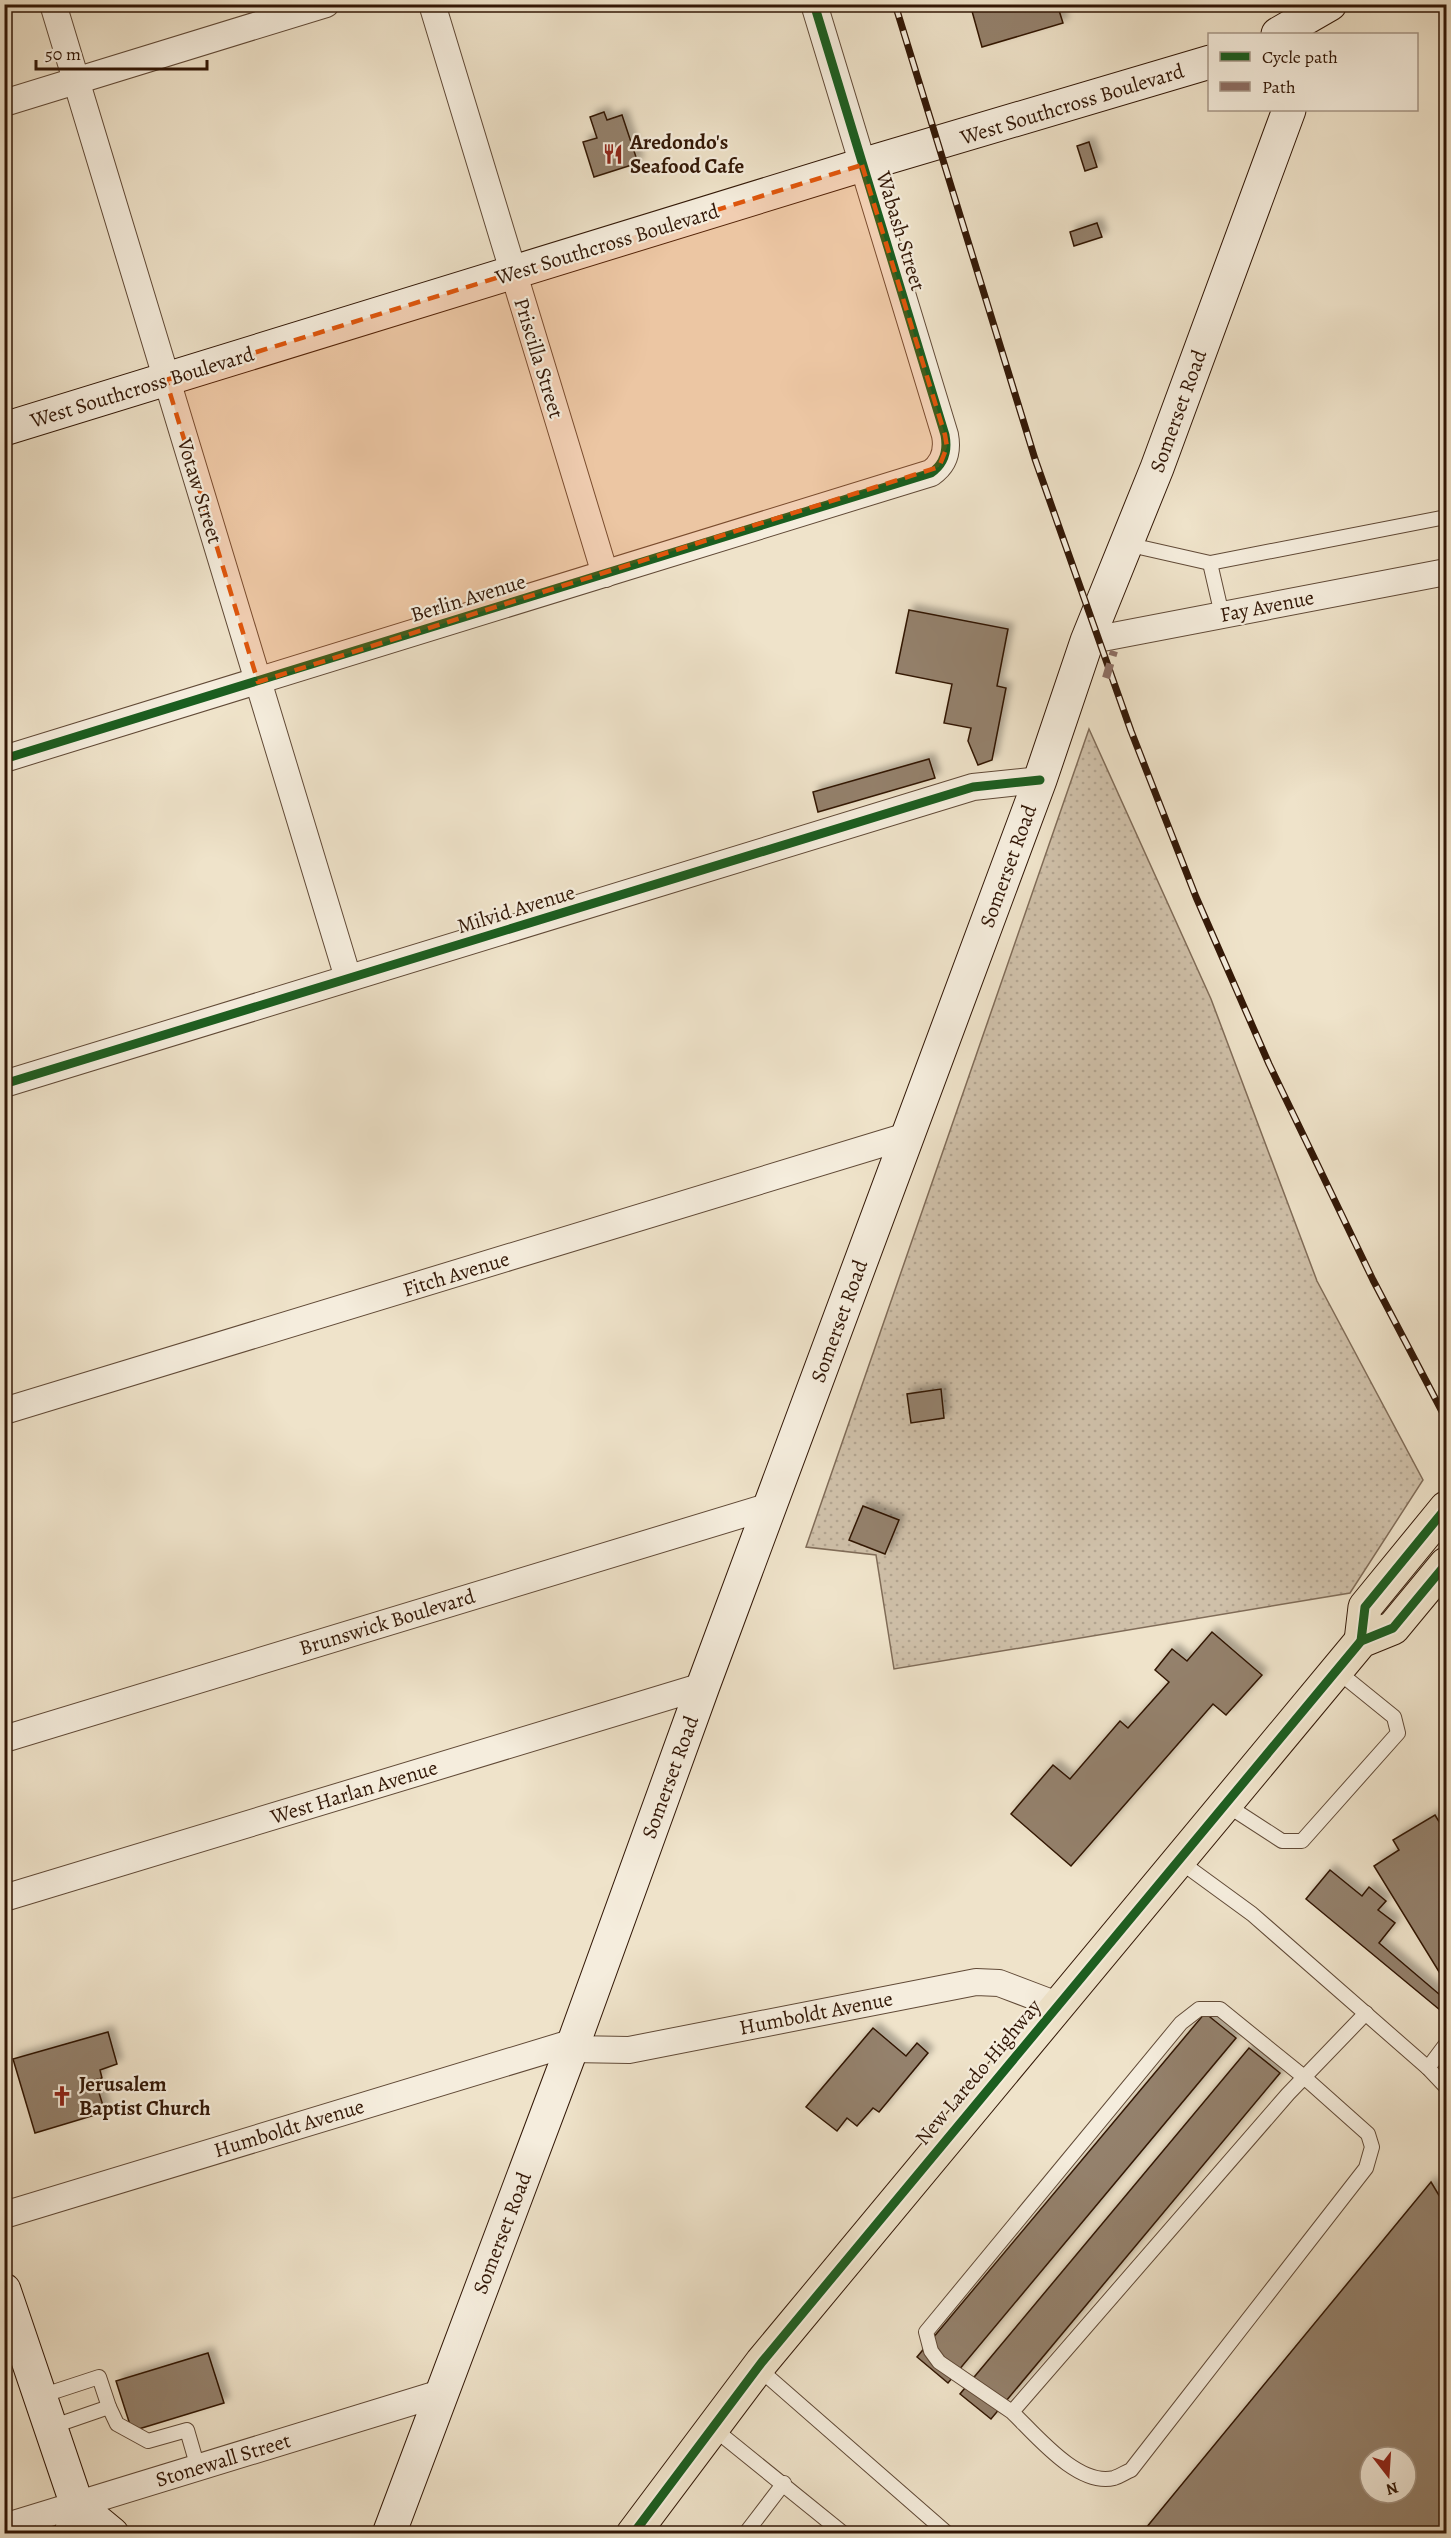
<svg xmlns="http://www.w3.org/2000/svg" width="1451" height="2538" font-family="Alegreya,serif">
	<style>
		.grass { fill: url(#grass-dots); stroke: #806c58; stroke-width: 1.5 }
		.building { fill: #94816c; stroke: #321706; stroke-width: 1.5; fill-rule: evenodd; filter: url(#shadow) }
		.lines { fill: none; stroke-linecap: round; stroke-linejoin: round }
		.lane-casing { stroke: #614a37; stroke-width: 16 }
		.street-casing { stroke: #614a37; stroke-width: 28 }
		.secondary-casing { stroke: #321706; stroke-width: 35 }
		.primary-casing { stroke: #321706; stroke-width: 35 }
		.lane { stroke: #f5eddd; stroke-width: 14 }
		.street { stroke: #f5eddd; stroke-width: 26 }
		.secondary { stroke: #f5eddd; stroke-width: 33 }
		.primary { stroke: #efe3ca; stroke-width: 33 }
		.rail-casing { stroke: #321706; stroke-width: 7 }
		.rail { stroke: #f5eddd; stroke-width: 4.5; stroke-dasharray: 14; stroke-linecap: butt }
		.quiet { stroke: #8d6e63; stroke-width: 8; stroke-dasharray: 15 8; stroke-linecap: butt }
		.cycleway-casing { stroke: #f5eddd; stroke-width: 13 }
		.cycleway { stroke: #1b5e20; stroke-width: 9 }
		.marked { fill: #df560c; fill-opacity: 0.2; stroke: #df560c; stroke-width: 4.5; stroke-dasharray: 12 8; stroke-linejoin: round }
		.labels { text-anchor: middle; stroke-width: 4.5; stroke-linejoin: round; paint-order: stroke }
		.street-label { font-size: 21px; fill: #321706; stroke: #f5eddd }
		.poi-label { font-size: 21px; font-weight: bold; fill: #321706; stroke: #f5eddd; text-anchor: start }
	</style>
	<defs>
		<pattern id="grass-dots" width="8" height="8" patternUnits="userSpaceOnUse" patternTransform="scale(1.5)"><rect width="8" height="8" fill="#cfc0a9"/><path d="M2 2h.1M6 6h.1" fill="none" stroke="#b2a490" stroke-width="1.8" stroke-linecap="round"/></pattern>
		<filter id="shadow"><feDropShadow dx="5.5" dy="-5.5" stdDeviation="3" flood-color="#0004"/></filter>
	</defs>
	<rect width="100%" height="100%" fill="#efe3ca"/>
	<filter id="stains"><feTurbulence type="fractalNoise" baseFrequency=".00333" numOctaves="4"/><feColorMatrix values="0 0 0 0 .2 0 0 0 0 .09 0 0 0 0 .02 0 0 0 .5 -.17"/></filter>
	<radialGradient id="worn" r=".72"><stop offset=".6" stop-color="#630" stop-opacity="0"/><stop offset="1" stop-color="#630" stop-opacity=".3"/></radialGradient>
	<!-- grass -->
	<path class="grass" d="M1089,729L1211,999L1317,1281L1423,1480L1350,1593L894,1669L876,1555L806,1547Z"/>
	<!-- building -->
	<g class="building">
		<path d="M970,4H1057L1063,23L982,47Z"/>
		<path d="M604,112L607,120L622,115L638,163L594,177L583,142L597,138L590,117Z"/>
		<path d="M1089,142L1097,167L1085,171L1077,146Z"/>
		<path d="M1097,223L1102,237L1074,246L1070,232Z"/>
		<path d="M909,610L1008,629L997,686L1006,688L992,760L978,765L968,741L971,728L944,723L952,684L896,673Z"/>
		<path d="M929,759L935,778L818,812L813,792Z"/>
		<path d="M941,1389L944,1418L911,1423L907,1394Z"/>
		<path d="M863,1506L899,1520L885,1554L849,1540Z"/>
		<path d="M1212,1632L1262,1675L1226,1715L1213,1704L1071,1866L1011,1814L1053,1765L1070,1779L1120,1721L1128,1728L1169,1682L1155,1670L1172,1649L1187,1661Z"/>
		<path d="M1435,1815L1441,1825L1446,1821V1972L1441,1975L1374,1866L1399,1850L1393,1840Z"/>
		<path d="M1330,1870L1362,1896L1369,1887L1386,1901L1378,1910L1395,1923L1379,1943L1446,2000V2015L1306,1899Z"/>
		<path d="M1205,2013L1236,2038L948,2383L917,2357Z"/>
		<path d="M873,2028L906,2056L917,2043L928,2053L879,2112L873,2108L857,2126L847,2118L837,2131L806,2107Z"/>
		<path d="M108,2032L117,2064L100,2070L102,2078L95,2080L105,2112L35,2133L13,2059Z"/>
		<path d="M1249,2048L1280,2073L991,2419L960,2394Z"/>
		<path d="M1431,2182L1446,2207V2534H1141ZM1370,2457H1406V2493H1370Z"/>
		<path d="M208,2353L224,2403L132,2431L116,2381Z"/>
	</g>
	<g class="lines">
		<!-- lane casing -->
		<g class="lane-casing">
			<g id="lane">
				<path d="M1126,544L1210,563L1446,517"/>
				<path d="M1210,563L1222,615"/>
				<path d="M1225,1804L1282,1841H1302L1398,1733L1394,1717L1336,1670"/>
				<path d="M1178,1860L1252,1914L1428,2068L1446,2087"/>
				<path d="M1428,2068L1446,2044"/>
				<path d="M758,2368L948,2534"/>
				<path d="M41,2396L99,2377L109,2407"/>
				<path d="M1012,2412C1036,2435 1078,2487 1114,2478C1120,2476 1126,2472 1131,2470L1366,2168L1372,2147L1368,2134L1304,2077L1220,2009H1199L1181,2023L926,2332L931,2351L939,2362L1012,2412L1288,2094L1366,2013"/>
				<path d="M51,2427L109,2407L117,2424L148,2441L187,2430L198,2468"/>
				<path d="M713,2428L844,2534"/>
				<path d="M745,2534L784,2483"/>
			</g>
		</g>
		<!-- street casing -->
		<g class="street-casing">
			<g id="street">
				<path d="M53,4L348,978"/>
				<path d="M432,4L605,574"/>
				<path d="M4,103L326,4"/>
				<path d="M1087,641L1446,572"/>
				<path d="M4,759L931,473C944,464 948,451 945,435L814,4"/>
				<path d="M4,1084L973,787L1040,780"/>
				<path d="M4,1411L907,1136"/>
				<path d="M4,1739L770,1506"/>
				<path d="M4,1898L703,1686"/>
				<path d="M571,2049L629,2050L976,1982L999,1983L1057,2005"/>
				<path d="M4,2215L574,2042"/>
				<path d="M4,2527L441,2393"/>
			</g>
		</g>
		<!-- secondary casing -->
		<g class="secondary-casing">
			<g id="secondary">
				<path d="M1278,34L1330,4"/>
				<path d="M4,429L862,165L1210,62"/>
				<path d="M4,2290L77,2505L71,2534"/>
				<path d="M77,2505L112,2534"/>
				<path d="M389,2534L574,2042L703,1686L1040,780L1087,641L1157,468L1289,110"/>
			</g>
		</g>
		<!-- primary casing -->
		<g class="primary-casing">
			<g id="primary">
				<path d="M1361,1641L1365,1607L1446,1508"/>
				<path d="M633,2534L762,2362L1361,1641L1393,1628L1446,1564"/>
			</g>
		</g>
		<!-- lane -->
		<use href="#lane" class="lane"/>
		<!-- street -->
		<use href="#street" class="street"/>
		<!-- secondary -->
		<use href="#secondary" class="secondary"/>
		<!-- primary -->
		<use href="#primary" class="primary"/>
		<!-- rail casing -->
		<g class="rail-casing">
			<path id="rail" d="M895,4L1035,459L1131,731L1196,897L1269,1064L1373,1280L1446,1419"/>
		</g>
		<!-- rail -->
		<use href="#rail" class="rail"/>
		<!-- quiet -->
		<path class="quiet" d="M1106,678L1114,651"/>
		<!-- cycleway casing -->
		<g class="cycleway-casing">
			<g id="cycleway">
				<path d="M4,759L931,473C944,464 948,451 945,435L814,4"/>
				<path d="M4,1084L973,787L1040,780"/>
				<path d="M1361,1641L1365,1607L1446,1508"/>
				<path d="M633,2534L762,2362L1361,1641L1393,1628L1446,1564"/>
			</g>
		</g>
		<!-- cycleway -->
		<use href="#cycleway" class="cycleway"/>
	</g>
	<!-- marked area -->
	<path class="marked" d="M862,165L945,435L947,447L939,467L258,682L166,380Z"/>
	<!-- icons -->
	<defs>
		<g id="restaurant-bare" transform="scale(1.62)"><path d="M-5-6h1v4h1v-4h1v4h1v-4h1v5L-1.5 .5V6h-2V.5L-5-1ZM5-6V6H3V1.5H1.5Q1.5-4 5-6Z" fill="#8f2418" stroke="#f5eddd" stroke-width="2.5" paint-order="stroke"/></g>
		<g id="church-bare" transform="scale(1.62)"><path d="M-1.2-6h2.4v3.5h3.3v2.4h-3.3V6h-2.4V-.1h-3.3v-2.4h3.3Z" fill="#8f2418" stroke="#f5eddd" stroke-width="2.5" paint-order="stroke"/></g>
	</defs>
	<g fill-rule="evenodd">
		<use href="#restaurant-bare" x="613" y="154"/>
		<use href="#church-bare" x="62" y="2096"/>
	</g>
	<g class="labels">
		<!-- street labels -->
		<g class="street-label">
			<text transform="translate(1072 104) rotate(-17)" y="7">West Southcross Boulevard</text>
			<text transform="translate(901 231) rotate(73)" y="7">Wabash Street</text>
			<text transform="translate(607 244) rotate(-17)" y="7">West Southcross Boulevard</text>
			<text transform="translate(539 358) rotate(73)" y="7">Priscilla Street</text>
			<text transform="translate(142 387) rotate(-17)" y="7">West Southcross Boulevard</text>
			<text transform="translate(1178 411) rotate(-70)" y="7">Somerset Road</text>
			<text transform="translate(200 491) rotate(73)" y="7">Votaw Street</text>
			<text transform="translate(468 598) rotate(-17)" y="7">Berlin Avenue</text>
			<text transform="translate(1267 606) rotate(-11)" y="7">Fay Avenue</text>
			<text transform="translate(1008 866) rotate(-70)" y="7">Somerset Road</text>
			<text transform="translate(516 909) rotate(-17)" y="7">Milvid Avenue</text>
			<text transform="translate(456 1274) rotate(-17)" y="7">Fitch Avenue</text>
			<text transform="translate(839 1321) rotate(-70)" y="7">Somerset Road</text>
			<text transform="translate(387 1622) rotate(-17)" y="7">Brunswick Boulevard</text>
			<text transform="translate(670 1777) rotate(-70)" y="7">Somerset Road</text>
			<text transform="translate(354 1792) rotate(-17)" y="7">West Harlan Avenue</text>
			<text transform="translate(816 2013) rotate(-11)" y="7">Humboldt Avenue</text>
			<text transform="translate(978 2072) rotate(-50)" y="7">New Laredo Highway</text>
			<text transform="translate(289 2128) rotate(-17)" y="7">Humboldt Avenue</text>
			<text transform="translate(502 2233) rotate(-69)" y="7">Somerset Road</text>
			<text transform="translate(223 2460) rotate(-17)" y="7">Stonewall Street</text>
		</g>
		<!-- poi labels -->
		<g class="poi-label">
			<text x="630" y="149">Aredondo's<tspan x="630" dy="24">Seafood Cafe</tspan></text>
			<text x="79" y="2091">Jerusalem<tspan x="79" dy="24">Baptist Church</tspan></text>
		</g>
	</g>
	<!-- margin -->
	<rect width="1451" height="2538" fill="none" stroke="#efe3ca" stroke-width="24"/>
	<rect x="6" y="6" width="1439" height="2526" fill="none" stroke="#321706" stroke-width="3"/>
	<rect x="12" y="12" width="1427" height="2514" fill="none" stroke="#321706" stroke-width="1.5"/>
	<!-- legend -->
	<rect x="1208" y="33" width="210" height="78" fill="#f5eddd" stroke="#a79787" stroke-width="1.5"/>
	<rect x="1220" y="52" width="30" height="9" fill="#1b5e20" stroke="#a79787" stroke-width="1.5"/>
	<text x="1262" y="63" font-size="18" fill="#321706">Cycle path</text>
	<rect x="1220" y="82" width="30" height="9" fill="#8d6e63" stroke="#a79787" stroke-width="1.5"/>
	<text x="1262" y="93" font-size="18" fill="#321706">Path</text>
	<!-- north arrow -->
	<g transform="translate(1388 2475) rotate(163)"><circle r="28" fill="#f5eddd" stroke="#a79787" stroke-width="1.5"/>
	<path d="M0-4.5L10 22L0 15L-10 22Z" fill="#8f2418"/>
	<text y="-9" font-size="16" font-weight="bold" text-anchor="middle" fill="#321706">N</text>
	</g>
	<!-- scale -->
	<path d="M36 60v9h171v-9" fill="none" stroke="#321706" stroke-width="3"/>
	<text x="45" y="60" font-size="18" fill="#321706" stroke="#f5eddd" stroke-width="4.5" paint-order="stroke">50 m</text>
	<rect width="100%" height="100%" filter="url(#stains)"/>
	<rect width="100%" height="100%" fill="url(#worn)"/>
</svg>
